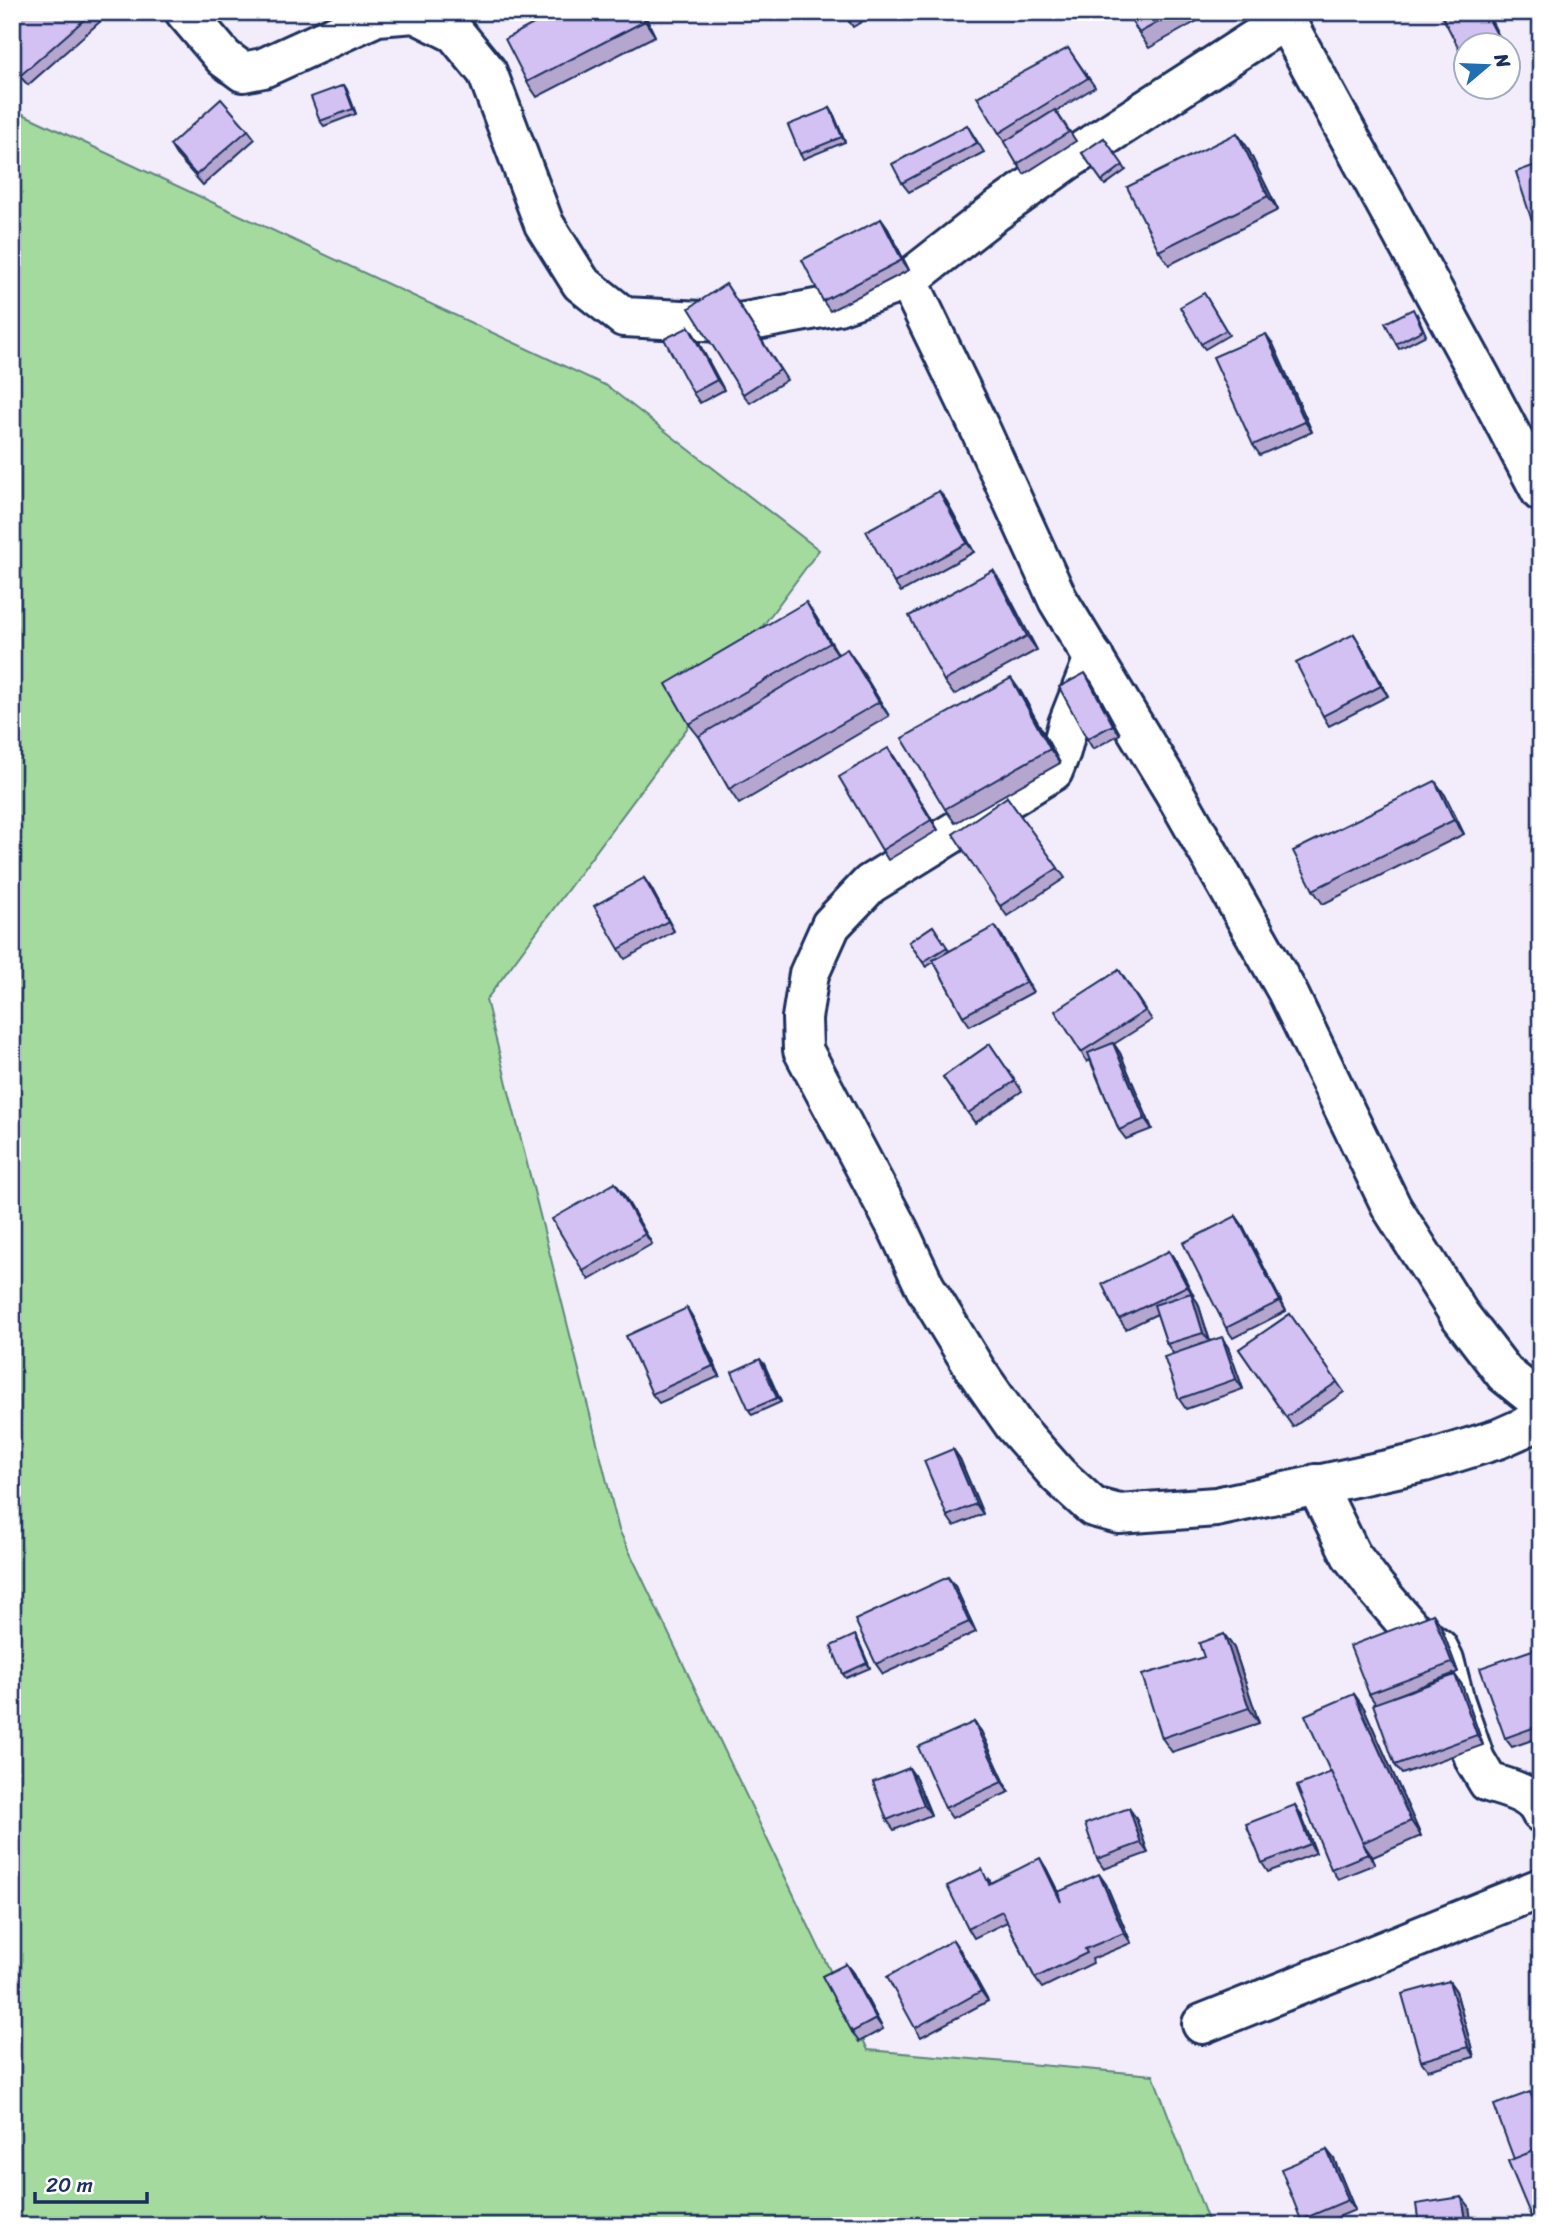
<svg xmlns="http://www.w3.org/2000/svg" width="1553" height="2238" font-family="Sriracha,sans-serif">
	<style>
		.green { fill: #a4da9e; stroke: #60847e; stroke-width: 2 }
		.lines { fill: none; stroke-linecap: round; stroke-linejoin: round }
		.minor-casing { stroke: #1b2f5e; stroke-width: 44 }
		.minor { stroke: #fff; stroke-width: 38 }
		.wall { fill: #b5a6d0; stroke: #1b2f5e; stroke-width: 2 }
		.shaded-wall { fill: #9387a9; stroke: #1b2f5e; stroke-width: 2 }
		.building { fill: #d2c1f2; stroke: #1b2f5e; stroke-width: 2 }
	</style>
	<rect width="100%" height="100%" fill="#f2ecfb"/>
	<filter id="ink" filterUnits="userSpaceOnUse"><feTurbulence type="fractalNoise" baseFrequency=".0143" numOctaves="2"/><feDisplacementMap in="SourceGraphic" scale="14" xChannelSelector="R" yChannelSelector="G"/><feConvolveMatrix kernelMatrix="1 2 1 2 8 2 1 2 1" color-interpolation-filters="sRGB"/></filter>
	<g filter="url(#ink)">
		<!-- green -->
		<path class="green" d="M12,109L607,386L819,550L486,1000L619,1530L868,2050L1153,2075L1210,2226H12Z"/>
		<g class="lines">
			<!-- minor casing -->
			<g class="minor-casing">
				<g id="minor">
					<path d="M185,12L224,58L243,72L263,68L377,16L415,13L455,33L487,72L544,224L581,283L624,317L740,323L838,305L908,280L995,212L1065,162L1285,20"/>
					<path d="M1281,12L1481,378L1541,492"/>
					<path d="M908,280L981,431L1058,600L1173,790L1287,991L1392,1208L1459,1314L1505,1374L1541,1403"/>
					<path d="M1094,658L1068,724L1061,751L1053,771L870,884L831,925L809,974L802,1018L803,1050L899,1231L925,1287L975,1369L1014,1425L1058,1475L1093,1507L1119,1514L1216,1507L1424,1462L1498,1439L1541,1420"/>
					<path d="M1316,1484L1351,1555L1376,1588L1411,1629L1438,1648L1444,1660L1455,1702L1475,1760L1488,1782C1506,1788 1533,1793 1541,1813"/>
					<path d="M1202,2024L1541,1888"/>
				</g>
			</g>
			<!-- minor -->
			<use href="#minor" class="minor"/>
		</g>
		<!-- wall -->
		<g class="wall">
			<path d="M12,12H111L28,85L12,68Z"/>
			<path d="M643,12L655,36L537,97L527,82Z"/>
			<path d="M843,12H878L853,27Z"/>
			<path d="M1127,12H1213L1149,48L1139,33Z"/>
			<path d="M1068,48L1095,87L1056,111L1076,141L1024,174L999,133Z"/>
			<path d="M344,85L347,90L356,114L324,126L320,121Z"/>
			<path d="M830,108L833,113L845,142L803,159L800,154Z"/>
			<path d="M967,125L984,152L909,192L902,183Z"/>
			<path d="M248,130L255,139L203,185L176,155L170,145Z"/>
			<path d="M1237,133L1247,147L1278,210L1169,265L1159,251Z"/>
			<path d="M1104,138L1126,170L1105,185L1082,153Z"/>
			<path d="M1541,163V227L1538,228L1531,218Z"/>
			<path d="M881,219L888,229L909,270L830,311L823,301Z"/>
			<path d="M726,284L787,380L750,403L743,394Z"/>
			<path d="M1207,298L1229,335L1205,349L1201,344Z"/>
			<path d="M1417,314L1426,335L1399,349L1396,344Z"/>
			<path d="M689,327L695,336L724,390L700,403L693,393Z"/>
			<path d="M1273,344L1312,432L1260,455L1253,445Z"/>
			<path d="M939,491L946,500L974,552L901,592L894,583Z"/>
			<path d="M1003,585L1037,650L954,695L944,681Z"/>
			<path d="M806,602L816,617L838,655L857,663L889,716L739,804L729,789L700,738L689,724Z"/>
			<path d="M1354,634L1360,644L1388,696L1329,726L1323,716Z"/>
			<path d="M1092,683L1120,734L1093,749L1087,739Z"/>
			<path d="M1021,692L1060,763L955,823L945,809Z"/>
			<path d="M895,758L938,830L888,860L882,850Z"/>
			<path d="M1445,795L1464,834L1323,904L1313,890Z"/>
			<path d="M1007,797L1065,878L1007,916L1000,906Z"/>
			<path d="M644,878L651,888L674,931L625,959L619,949Z"/>
			<path d="M933,926L949,951L1002,936L1033,992L970,1026L963,1016L934,962L926,967L909,942Z"/>
			<path d="M1119,970L1152,1020L1114,1044L1120,1053L1152,1129L1126,1139L1119,1130L1090,1060L1087,1062L1081,1052Z"/>
			<path d="M990,1044L1022,1091L975,1123L943,1077Z"/>
			<path d="M615,1183L622,1192L652,1244L589,1280L583,1271Z"/>
			<path d="M1236,1216L1243,1226L1286,1311L1233,1338L1226,1328Z"/>
			<path d="M1169,1251L1176,1261L1193,1296L1198,1303L1210,1341L1228,1347L1243,1389L1186,1409L1179,1399L1173,1353L1167,1344L1157,1314L1126,1329L1119,1319Z"/>
			<path d="M687,1308L693,1318L720,1376L659,1403L652,1394Z"/>
			<path d="M1290,1314L1344,1392L1293,1427L1239,1349Z"/>
			<path d="M764,1364L781,1402L752,1415L749,1410Z"/>
			<path d="M953,1449L960,1459L983,1514L954,1526L947,1516Z"/>
			<path d="M955,1586L976,1632L883,1674L876,1664Z"/>
			<path d="M1433,1614L1440,1624L1458,1672L1393,1697L1455,1675L1462,1685L1483,1745L1402,1774L1395,1765L1375,1703L1369,1694Z"/>
			<path d="M1224,1634L1234,1648L1259,1723L1172,1752L1162,1738L1204,1657Z"/>
			<path d="M858,1640L870,1668L846,1678L843,1674Z"/>
			<path d="M1541,1647V1737L1512,1747L1505,1738Z"/>
			<path d="M1354,1694L1364,1708L1421,1836L1373,1857L1371,1855L1375,1864L1338,1879L1331,1869V1772Z"/>
			<path d="M974,1722L981,1731L1009,1792L952,1818L945,1808Z"/>
			<path d="M909,1768L916,1778L931,1815L894,1830L887,1820Z"/>
			<path d="M1295,1805L1301,1815L1316,1853L1268,1872L1262,1863Z"/>
			<path d="M1136,1818L1148,1853L1104,1869L1097,1859Z"/>
			<path d="M1046,1868L1058,1892L1106,1884L1131,1943L1092,1959L1093,1963L1042,1988L1035,1978L1007,1922L974,1938L968,1928L989,1879L991,1883Z"/>
			<path d="M960,1950L988,2001L921,2037L915,2028Z"/>
			<path d="M846,1964L853,1973L883,2029L859,2042L852,2032Z"/>
			<path d="M1449,1981L1456,1991L1474,2057L1428,2070L1421,2061Z"/>
			<path d="M1327,2150L1334,2159L1355,2210L1317,2226H1306L1301,2220Z"/>
		</g>
		<!-- shaded-wall -->
		<g class="shaded-wall">
			<path d="M640,12H643L655,36L645,21Z"/>
			<path d="M1485,12H1487L1504,46L1502,44Z"/>
			<path d="M344,85L347,90L356,114L353,109Z"/>
			<path d="M830,108L833,113L845,142L842,137Z"/>
			<path d="M1237,133L1247,147L1278,210L1268,196Z"/>
			<path d="M881,219L888,229L909,270L902,260Z"/>
			<path d="M689,327L695,336L724,390L717,380Z"/>
			<path d="M1266,334L1273,344L1312,432L1305,422Z"/>
			<path d="M939,491L946,500L974,552L967,543Z"/>
			<path d="M993,570L1003,585L1037,650L1027,636Z"/>
			<path d="M806,602L816,617L840,657L830,643Z"/>
			<path d="M1354,634L1360,644L1388,696L1381,686Z"/>
			<path d="M847,649L857,663L889,716L879,702Z"/>
			<path d="M1085,673L1092,683L1120,734L1113,725Z"/>
			<path d="M1011,678L1021,692L1060,763L1050,749Z"/>
			<path d="M888,748L895,758L938,830L931,820Z"/>
			<path d="M1435,781L1445,795L1464,834L1454,820Z"/>
			<path d="M644,878L651,888L674,931L668,921Z"/>
			<path d="M995,926L1002,936L1033,992L1026,982Z"/>
			<path d="M1113,1043L1120,1053L1152,1129L1145,1119Z"/>
			<path d="M615,1183L622,1192L652,1244L645,1234Z"/>
			<path d="M1236,1216L1243,1226L1286,1311L1280,1301Z"/>
			<path d="M1169,1251L1176,1261L1194,1296L1187,1286Z"/>
			<path d="M1191,1293L1198,1303L1210,1342L1203,1333Z"/>
			<path d="M687,1308L693,1318L720,1376L713,1366Z"/>
			<path d="M1222,1337L1228,1347L1243,1389L1236,1379Z"/>
			<path d="M760,1359L764,1364L781,1402L777,1398Z"/>
			<path d="M953,1449L960,1459L983,1514L976,1504Z"/>
			<path d="M948,1577L955,1586L976,1632L969,1622Z"/>
			<path d="M1433,1614L1440,1624L1458,1672L1452,1663Z"/>
			<path d="M1224,1634L1234,1648L1259,1723L1249,1708Z"/>
			<path d="M855,1635L858,1640L870,1668L867,1663Z"/>
			<path d="M1455,1675L1462,1685L1483,1745L1477,1735Z"/>
			<path d="M1354,1694L1364,1708L1421,1836L1411,1821Z"/>
			<path d="M974,1722L981,1731L1009,1792L1002,1782Z"/>
			<path d="M909,1768L916,1778L931,1815L924,1805Z"/>
			<path d="M1295,1805L1301,1815L1316,1853L1310,1844Z"/>
			<path d="M1129,1808L1136,1818L1148,1853L1141,1843Z"/>
			<path d="M1364,1845L1371,1855L1375,1864L1368,1854Z"/>
			<path d="M1040,1858L1046,1868L1068,1912L1061,1902Z"/>
			<path d="M1099,1874L1106,1884L1131,1943L1124,1933Z"/>
			<path d="M953,1940L960,1950L988,2001L981,1991Z"/>
			<path d="M846,1964L853,1973L883,2029L876,2019Z"/>
			<path d="M1449,1981L1456,1991L1474,2057L1468,2047Z"/>
			<path d="M1530,2092L1536,2101L1541,2113V2122Z"/>
			<path d="M1327,2150L1334,2159L1355,2210L1348,2200Z"/>
			<path d="M1462,2197L1469,2206L1472,2226H1467Z"/>
		</g>
		<!-- building -->
		<g class="building">
			<path d="M12,12H93L21,75L12,66Z"/>
			<path d="M556,12H640L645,21L527,82L505,39Z"/>
			<path d="M843,12H866L849,22Z"/>
			<path d="M1127,12H1177L1139,33Z"/>
			<path d="M1440,12H1485L1502,44L1499,46H1466V62Z"/>
			<path d="M1068,48L1088,78L999,133L977,97Z"/>
			<path d="M344,85L353,109L320,121L311,97Z"/>
			<path d="M221,99L248,130L196,175L170,145Z"/>
			<path d="M830,108L842,137L800,154L788,125Z"/>
			<path d="M1055,110L1069,132L1017,164L1004,142Z"/>
			<path d="M967,125L977,143L902,183L892,164Z"/>
			<path d="M1237,133L1268,196L1159,251L1127,187Z"/>
			<path d="M1104,138L1123,165L1102,181L1082,153Z"/>
			<path d="M1541,163V215L1531,218L1516,172Z"/>
			<path d="M881,219L902,260L823,301L802,260Z"/>
			<path d="M726,284L780,370L743,394L689,308Z"/>
			<path d="M1204,293L1226,330L1201,344L1180,307Z"/>
			<path d="M1413,309L1423,330L1396,344L1385,323Z"/>
			<path d="M689,327L717,380L693,393L664,339Z"/>
			<path d="M1266,334L1305,422L1253,445L1213,357Z"/>
			<path d="M939,491L967,543L894,583L866,531Z"/>
			<path d="M993,570L1027,636L944,681L909,616Z"/>
			<path d="M806,602L830,643L689,724L666,684Z"/>
			<path d="M1354,634L1381,686L1323,716L1296,663Z"/>
			<path d="M847,649L879,702L729,789L699,736Z"/>
			<path d="M1085,673L1113,725L1087,739L1059,687Z"/>
			<path d="M1011,678L1050,749L945,809L902,738Z"/>
			<path d="M888,748L931,820L882,850L839,777Z"/>
			<path d="M1435,781L1454,820L1313,890L1293,851Z"/>
			<path d="M1007,797L1058,868L1000,906L953,834Z"/>
			<path d="M644,878L668,921L619,949L594,906Z"/>
			<path d="M933,926L947,947L923,962L909,942Z"/>
			<path d="M995,926L1026,982L963,1016L933,960Z"/>
			<path d="M1119,970L1145,1011L1081,1052L1055,1011Z"/>
			<path d="M1113,1043L1145,1119L1119,1130L1088,1053Z"/>
			<path d="M990,1044L1015,1081L968,1113L943,1077Z"/>
			<path d="M615,1183L645,1234L583,1271L552,1219Z"/>
			<path d="M1236,1216L1280,1301L1226,1328L1183,1243Z"/>
			<path d="M1169,1251L1187,1286L1119,1319L1102,1284Z"/>
			<path d="M1191,1293L1203,1333L1167,1344L1154,1305Z"/>
			<path d="M687,1308L713,1366L652,1394L626,1336Z"/>
			<path d="M1290,1314L1337,1382L1286,1417L1239,1349Z"/>
			<path d="M1222,1337L1236,1379L1179,1399L1164,1357Z"/>
			<path d="M760,1359L777,1398L749,1410L732,1372Z"/>
			<path d="M953,1449L976,1504L947,1516L924,1461Z"/>
			<path d="M948,1577L969,1622L876,1664L855,1620Z"/>
			<path d="M1433,1614L1452,1663L1369,1694L1350,1646Z"/>
			<path d="M1224,1634L1249,1708L1162,1738L1142,1675L1204,1657L1199,1643Z"/>
			<path d="M855,1635L867,1663L843,1674L831,1646Z"/>
			<path d="M1541,1647V1725L1505,1738L1480,1668Z"/>
			<path d="M1455,1675L1477,1735L1395,1765L1373,1704Z"/>
			<path d="M1354,1694L1411,1821L1362,1843L1305,1715Z"/>
			<path d="M974,1722L1002,1782L945,1808L918,1747Z"/>
			<path d="M909,1768L924,1805L887,1820L873,1782Z"/>
			<path d="M1331,1772L1368,1854L1331,1869L1297,1786Z"/>
			<path d="M1295,1805L1310,1844L1262,1863L1246,1824Z"/>
			<path d="M1129,1808L1141,1843L1097,1859L1085,1824Z"/>
			<path d="M1040,1858L1061,1902L1058,1892L1099,1874L1124,1933L1085,1949L1087,1953L1035,1978L1002,1911L968,1928L947,1886L982,1869L989,1884Z"/>
			<path d="M953,1940L981,1991L915,2028L887,1977Z"/>
			<path d="M846,1964L876,2019L852,2032L822,1976Z"/>
			<path d="M1449,1981L1468,2047L1421,2061L1402,1994Z"/>
			<path d="M1530,2092L1541,2122V2148L1514,2159L1494,2105Z"/>
			<path d="M1541,2148V2226H1535L1508,2161Z"/>
			<path d="M1327,2150L1348,2200L1301,2220L1281,2169Z"/>
			<path d="M1462,2197L1467,2226H1419L1416,2204Z"/>
		</g>
	</g>
	<!-- margin -->
	<rect width="1553" height="2238" fill="none" stroke="#fff" stroke-width="42"/>
	<rect x="21" y="21" width="1511" height="2196" fill="none" stroke="#1b2f5e" stroke-width="2.5" filter="url(#ink)"/>
	<!-- north arrow -->
	<g transform="translate(1487 66) rotate(71)"><circle r="33" fill="#ffffff" stroke="#a4acbf" stroke-width="2"/>
	<path d="M0-5L12 26L0 18L-12 26Z" fill="#1f6fb2"/>
	<text y="-10" font-size="19" font-weight="bold" text-anchor="middle" fill="#1b2f5e">N</text>
	</g>
	<!-- scale -->
	<path d="M35 2192v10h112v-10" fill="none" stroke="#1b2f5e" stroke-width="3.5"/>
	<text x="46" y="2192" font-size="21" fill="#1b2f5e" stroke="#ffffff" stroke-width="5" paint-order="stroke">20 m</text>
</svg>
